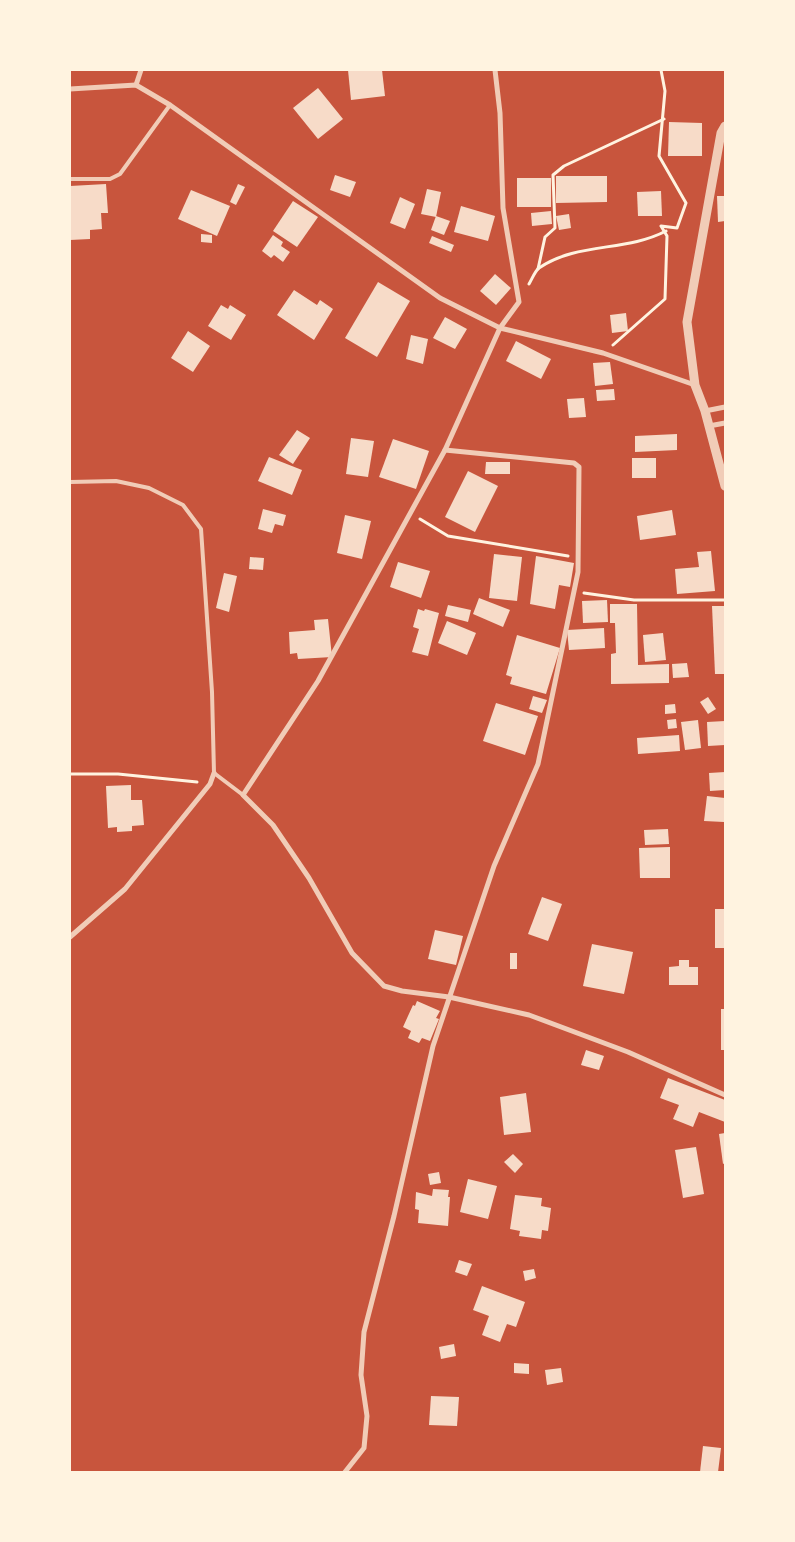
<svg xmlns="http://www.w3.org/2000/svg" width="795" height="1542" font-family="Quicksand,sans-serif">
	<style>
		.building { fill: #f7dbc8 }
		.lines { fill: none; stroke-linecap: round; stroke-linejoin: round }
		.path { stroke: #fff3e0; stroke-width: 3 }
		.service { stroke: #f1ccb7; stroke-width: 4 }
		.minor { stroke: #f1ccb7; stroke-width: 5 }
		.tertiary { stroke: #f1ccb7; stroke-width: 9 }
	</style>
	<rect width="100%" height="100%" fill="#c8553d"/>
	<!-- building -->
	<g class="building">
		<path d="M348,70H382L385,96L351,100Z"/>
		<path d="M318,88L343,119L318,139L293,108Z"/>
		<path d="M669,122L702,123V156H668Z"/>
		<path d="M335,175L356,182L350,197L330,190Z"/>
		<path d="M556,176H607V202L556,203Z"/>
		<rect x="517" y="178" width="34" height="29"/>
		<path d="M106,184L108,213H101L102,229L90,230V239L70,240V186Z"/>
		<path d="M238,184L245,187L236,205L230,202Z"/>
		<path d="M427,189L441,192L436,217L421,214Z"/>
		<path d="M191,190L230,206L217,236L178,219Z"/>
		<path d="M661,191L662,216H638L637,192Z"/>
		<path d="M717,196H725V221L718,222Z"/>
		<path d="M400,197L415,204L405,229L390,223Z"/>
		<path d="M293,201L318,217L297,247L273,231Z"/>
		<path d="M461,206L495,216L488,241L454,232Z"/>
		<path d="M551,211L552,224L532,226L531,213Z"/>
		<path d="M569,214L571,228L559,230L556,216Z"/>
		<path d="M436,216L450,221L444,235L431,230Z"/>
		<path d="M201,234L212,235V243L201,242Z"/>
		<path d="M273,235L283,242L281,246L290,252L283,262L274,255L271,258L262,251Z"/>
		<path d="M432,236L454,245L451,252L429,243Z"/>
		<path d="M495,274L511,288L496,305L480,291Z"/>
		<path d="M378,282L410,301L377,357L345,338Z"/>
		<path d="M294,290L317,305L320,300L333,309L314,340L277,315Z"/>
		<path d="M221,305L228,309L230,305L246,315L231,340L208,326Z"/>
		<path d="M626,313L628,331L612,333L610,315Z"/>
		<path d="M445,317L467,329L455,349L433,338Z"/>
		<path d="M188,331L210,346L193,372L171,358Z"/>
		<path d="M411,335L428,339L423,364L406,359Z"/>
		<path d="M516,341L551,359L541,379L506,361Z"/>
		<path d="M610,362L613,384L595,386L593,363Z"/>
		<path d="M614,389L615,400L597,401L596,390Z"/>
		<path d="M584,398L586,417L569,418L567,399Z"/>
		<path d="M297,430L310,438L293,464L279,455Z"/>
		<path d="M677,434V450L635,452V436Z"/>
		<path d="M351,438L374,441L368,477L346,474Z"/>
		<path d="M393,439L429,451L416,489L379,477Z"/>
		<path d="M269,457L302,470L292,495L258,481Z"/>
		<rect x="632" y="458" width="24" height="20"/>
		<path d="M486,462H510V474H485Z"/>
		<path d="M468,471L498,486L475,532L445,517Z"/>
		<path d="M263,509L286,515L283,526L275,524L272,533L258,529Z"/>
		<path d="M672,510L676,535L640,540L637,516Z"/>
		<path d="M345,515L371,521L362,559L337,553Z"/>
		<path d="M711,551L715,591L677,594L675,569L699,567L697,552Z"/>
		<path d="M494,554L522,557L517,601L489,598Z"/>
		<path d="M536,556L574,563L570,587L559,585L555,609L530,604Z"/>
		<path d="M250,557L264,558L263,570L249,569Z"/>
		<path d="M398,562L430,571L421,598L390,587Z"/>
		<path d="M224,573L237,576L229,612L216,608Z"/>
		<path d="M479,598L510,610L503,627L473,614Z"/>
		<path d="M607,600L608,622L583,623L582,601Z"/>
		<path d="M610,604H637L638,665L669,664V683L611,684V654L616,653L615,623H610Z"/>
		<path d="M448,605L471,610L468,622L445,616Z"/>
		<path d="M712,606H725V674H715Z"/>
		<path d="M418,609L424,611L425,609L439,613L428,656L412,652L419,629L413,627Z"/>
		<path d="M328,619L332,657L298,659L297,653L290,654L289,632L315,630L314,620Z"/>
		<path d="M447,621L476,633L467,655L438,643Z"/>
		<path d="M604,628L605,648L569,650L567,630Z"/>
		<path d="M663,633L666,660L645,662L643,635Z"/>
		<path d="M517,635L560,648L546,694L510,684L512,677L506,675Z"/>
		<path d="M687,663L689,677L673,678L672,664Z"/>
		<path d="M533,696L547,700L542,713L529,709Z"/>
		<path d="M708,697L716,709L708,714L700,702Z"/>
		<path d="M496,703L538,716L525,755L483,741Z"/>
		<path d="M675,704L676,713L665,714V705Z"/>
		<path d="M676,719L677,728L668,729L667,720Z"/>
		<path d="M698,720L701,748L685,750L681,722Z"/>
		<path d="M725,721V745L708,746L707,722Z"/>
		<path d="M679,735L680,751L638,754L637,738Z"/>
		<path d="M725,772V790L710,791L709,773Z"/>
		<path d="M131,785V800H142L144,825L132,826V831L117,832V827L108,828L106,786Z"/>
		<path d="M707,796L725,798L724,822L704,821Z"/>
		<path d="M668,829L669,844L645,845L644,830Z"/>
		<path d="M670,847V878H640L639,848Z"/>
		<path d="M542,897L562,904L548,941L528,934Z"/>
		<rect x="715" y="909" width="10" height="39"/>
		<path d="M435,930L463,936L456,965L428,959Z"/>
		<path d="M592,944L633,952L624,994L583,986Z"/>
		<rect x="510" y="953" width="7" height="16"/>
		<path d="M679,960H689V967H698V985H669V967L679,966Z"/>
		<path d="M417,1001L440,1011L436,1018L439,1019L430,1041L422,1038L419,1043L408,1038L411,1031L403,1027L413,1005L415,1006Z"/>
		<rect x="721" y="1009" width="4" height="41"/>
		<path d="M586,1050L604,1056L599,1070L581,1065Z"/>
		<path d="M668,1078L725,1100V1122L699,1112L693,1127L673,1119L679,1105L660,1098Z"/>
		<path d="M526,1093L531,1132L504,1135L500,1097Z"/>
		<path d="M725,1133V1163L723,1164L719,1134Z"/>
		<path d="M696,1147L704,1194L683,1198L675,1150Z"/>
		<path d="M513,1154L523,1164L515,1173L504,1162Z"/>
		<path d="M439,1172L441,1183L430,1185L428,1174Z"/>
		<path d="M468,1179L497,1186L488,1219L460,1212Z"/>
		<path d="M433,1189L449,1190L448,1197H450L448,1226L418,1223L419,1210L415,1209L416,1192L432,1196Z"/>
		<path d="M515,1195L542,1198L541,1206L551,1208L548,1231L542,1230L541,1239L519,1236L520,1231L510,1229Z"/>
		<path d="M459,1260L472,1264L467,1276L455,1272Z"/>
		<path d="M534,1269L536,1278L525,1281L523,1271Z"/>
		<path d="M482,1286L525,1302L516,1327L507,1324L500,1342L482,1335L489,1316L473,1310Z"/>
		<path d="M454,1344L456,1356L441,1359L439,1347Z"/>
		<path d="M514,1363L529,1364V1374L514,1373Z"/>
		<path d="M561,1368L563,1382L547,1385L545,1370Z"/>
		<path d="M431,1396L459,1397L457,1426L429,1425Z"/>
		<path d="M703,1446L721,1448L718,1472H700Z"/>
	</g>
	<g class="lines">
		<!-- path -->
		<g class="path">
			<path d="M538,269L545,237L555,228L553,175L564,166L664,119"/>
			<path d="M529,284C532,279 535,271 539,268C577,242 626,252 666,231"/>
			<path d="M613,345L665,299L667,236L661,226L677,228L686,203L659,156L665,91L661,70"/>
			<path d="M420,519L448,536L568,556"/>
			<path d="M584,593L634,600H725"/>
			<path d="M70,774H118L197,782"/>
		</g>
		<!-- service -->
		<g class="service">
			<path d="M70,179H110L120,174L170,105"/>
			<path d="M70,482L116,481L149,488L183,505L201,529L212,692L214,773L243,795"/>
		</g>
		<!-- minor -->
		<g class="minor">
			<path d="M495,70L500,113L503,208L519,302L500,328L445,450L318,681L243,795L273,825L309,878L352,953L384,986L402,991L449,997L529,1015L628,1052L725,1095"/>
			<path d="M136,85L141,70"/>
			<path d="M70,89L136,85L170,105L440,298L500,328L603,353L695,385"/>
			<path d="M705,411L725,407"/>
			<path d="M709,426L725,423"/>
			<path d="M70,937L125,889L210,784L214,773"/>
			<path d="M345,1472L364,1448L367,1416L361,1375L364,1332L394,1216L433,1046L494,866L538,764L578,572L579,467L574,463L445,450"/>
		</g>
		<!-- tertiary -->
		<path class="tertiary" d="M725,126L721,133L687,322L695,385L705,411L725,486"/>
	</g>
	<!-- border -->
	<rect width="795" height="1542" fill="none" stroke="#fff3e0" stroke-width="142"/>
</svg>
